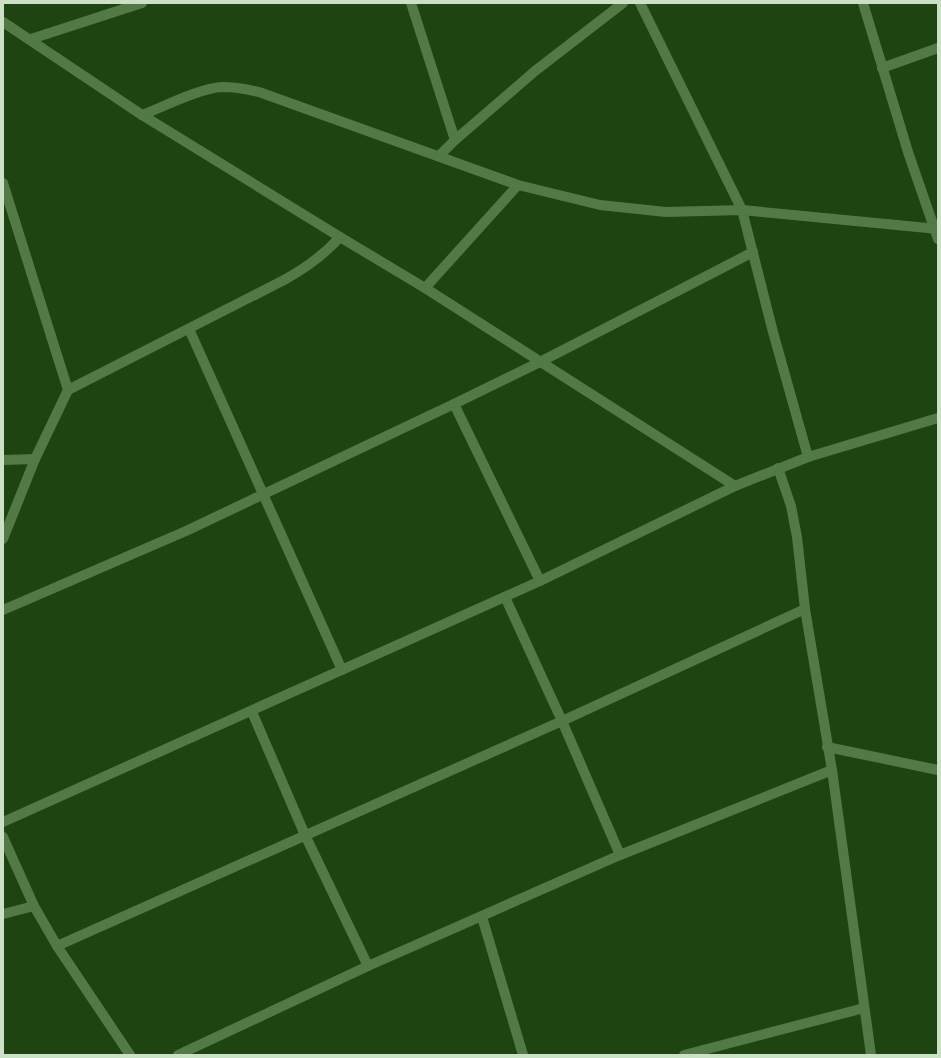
<svg xmlns="http://www.w3.org/2000/svg" width="941" height="1058" font-family="'Alegreya Sans',sans-serif">
	<style>
		.lines { fill: none; stroke-linecap: round; stroke-linejoin: round }
		.minor { stroke: #517a45; stroke-width: 10 }
	</style>
	<rect width="100%" height="100%" fill="#1e4511"/>
	<g class="lines">
		<!-- minor -->
		<g class="minor">
			<path d="M411,3L455,140"/>
			<path d="M640,3L742,210L773,332L808,457"/>
			<path d="M863,3L908,152L938,239"/>
			<path d="M3,22L142,115L340,237L425,288L735,486L808,457L938,418"/>
			<path d="M31,39L142,3"/>
			<path d="M882,68L938,48"/>
			<path d="M142,115C163,107 200,88 222,87C235,87 246,89 259,92L518,185L600,205L666,212L742,210L938,229"/>
			<path d="M439,156L455,140L535,71L623,3"/>
			<path d="M3,183L68,390L35,459L3,539"/>
			<path d="M425,288L518,185"/>
			<path d="M189,329L342,670"/>
			<path d="M68,390L284,280C306,268 323,256 340,237"/>
			<path d="M454,404L540,581"/>
			<path d="M3,460L35,459"/>
			<path d="M778,468L791,506L797,537L805,609L832,770L871,1055"/>
			<path d="M505,597L562,721L620,855"/>
			<path d="M3,610L186,531L454,404L540,362L753,252"/>
			<path d="M252,712L305,835L368,966"/>
			<path d="M827,747L938,770"/>
			<path d="M3,822L540,581L735,486"/>
			<path d="M3,837L34,906L57,946L130,1055"/>
			<path d="M3,914L34,906"/>
			<path d="M482,917L523,1055"/>
			<path d="M57,946L562,721L805,609"/>
			<path d="M178,1055L368,966L620,855L832,770"/>
			<path d="M684,1055L864,1008"/>
		</g>
	</g>
	<!-- border -->
	<rect width="941" height="1058" fill="none" stroke="#cbe1c5" stroke-width="8"/>
</svg>
